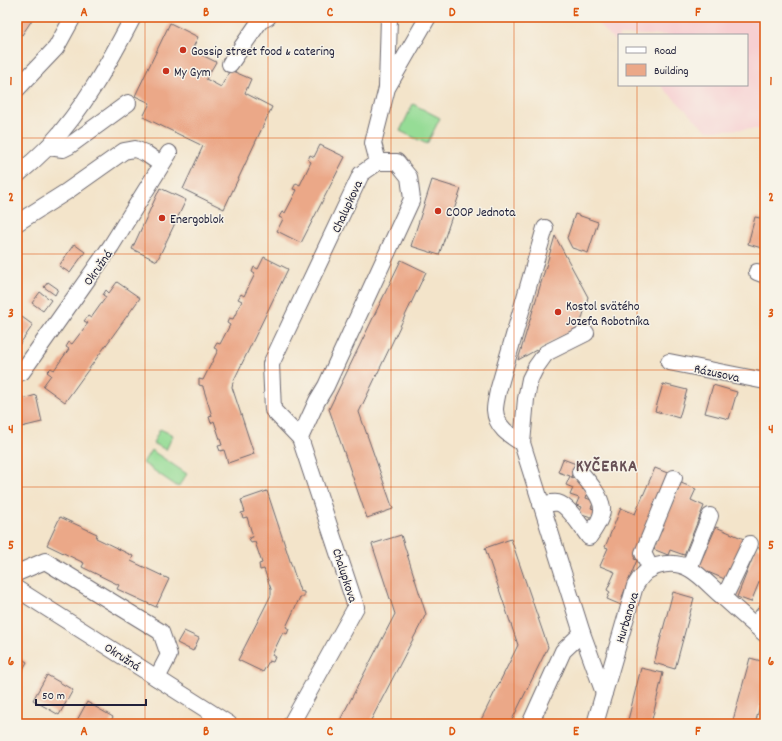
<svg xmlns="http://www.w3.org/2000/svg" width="782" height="741" font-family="Dekko,sans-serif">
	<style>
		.built { fill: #f7cfd1 }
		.green { fill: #96dc96; stroke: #5c7f68 }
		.building { fill: #eba888 }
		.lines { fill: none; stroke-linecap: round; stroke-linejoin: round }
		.minor-casing { stroke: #6b666d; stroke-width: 18 }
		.minor { stroke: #fff; stroke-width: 16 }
		.grid { fill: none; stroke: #de560e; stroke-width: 1; stroke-opacity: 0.55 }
		.poi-dot { fill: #c8321e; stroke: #f7f3e8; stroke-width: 1.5 }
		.labels { text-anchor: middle; stroke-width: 3; stroke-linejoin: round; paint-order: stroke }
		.poi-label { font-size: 13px; fill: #22223b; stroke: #f7f3e8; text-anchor: start }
		.street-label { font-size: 13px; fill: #22223b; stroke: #f7f3e8 }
		.district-label { font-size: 17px; font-weight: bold; letter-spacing: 1px; fill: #685156; stroke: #f7f3e8 }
		.neatline { fill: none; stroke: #de560e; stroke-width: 1.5 }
		.grid-label { font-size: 13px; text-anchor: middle; font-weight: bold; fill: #de560e }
	</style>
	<rect width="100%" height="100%" fill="#f7f3e8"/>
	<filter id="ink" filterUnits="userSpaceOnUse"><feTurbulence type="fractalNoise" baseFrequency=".025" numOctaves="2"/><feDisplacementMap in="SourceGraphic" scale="8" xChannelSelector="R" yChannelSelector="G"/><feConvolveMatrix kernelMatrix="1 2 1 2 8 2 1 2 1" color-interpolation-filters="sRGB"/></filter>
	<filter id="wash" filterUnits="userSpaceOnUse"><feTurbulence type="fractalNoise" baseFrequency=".012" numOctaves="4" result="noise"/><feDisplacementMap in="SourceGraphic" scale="16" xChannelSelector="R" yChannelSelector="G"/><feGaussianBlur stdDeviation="0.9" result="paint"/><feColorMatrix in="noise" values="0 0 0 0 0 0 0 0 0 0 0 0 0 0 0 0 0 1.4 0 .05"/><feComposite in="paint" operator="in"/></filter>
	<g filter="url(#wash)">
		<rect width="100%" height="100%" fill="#f3e4ca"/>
		<!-- built -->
		<path class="built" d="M591,17H765V129L706,130L660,85H747V35H619V45Z"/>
		<!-- green -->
		<g class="green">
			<path d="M413,104L440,118L427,144L400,131Z"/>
			<path d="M160,429L173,435L166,450L153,443Z"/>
			<path d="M151,450L187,474L178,487L143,463Z"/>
		</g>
		<g id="blocks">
			<!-- building -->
			<g class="building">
				<path d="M17,17H34L22,35L17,32Z"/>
				<path d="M170,23L198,37L192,50L216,62L206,79L221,87L230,70L251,79L245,93L272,107L224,209L183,189L203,146L143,117L150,103L135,96Z"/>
				<path d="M320,145L345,157L301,243L277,231L283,219L279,217L282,212L285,213L297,190L293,189L296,183L300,185L311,162L308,160L310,155L314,157Z"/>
				<path d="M432,180L461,189L439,255L411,246Z"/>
				<path d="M160,188L186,200L157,261L132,249Z"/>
				<path d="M575,214L598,222L588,253L572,248L567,238Z"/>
				<path d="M755,217L765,219V249L748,244Z"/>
				<path d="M555,236L588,297L580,326L518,360Z"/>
				<path d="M74,244L85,252L70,273L59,266Z"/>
				<path d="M264,257L288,269L233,382L232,387L254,454L228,463L224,450L220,451L218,446L222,445L214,421L211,423L209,417L212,416L203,387V386L199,385V379L203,380L218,350L214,348L217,343L220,344L230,325L227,323L229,318L233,319L242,301L238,299L241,294L244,296L255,274L252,272L254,267L258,269Z"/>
				<path d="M401,260L426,272L359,412L393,509L367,518L329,409Z"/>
				<path d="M48,282L58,289L55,295L44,287Z"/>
				<path d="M117,282L140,298L65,402L43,386L51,375L47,372L51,368L54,370L69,349L66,347L69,342L72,344L88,323L84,321L88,316L91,318L106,297L103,295L106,290L109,293Z"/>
				<path d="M40,292L51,300L43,311L32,303Z"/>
				<path d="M22,317L33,325L17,348V324Z"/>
				<path d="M663,384L687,390L679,418L655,411Z"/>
				<path d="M713,385L737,392L729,419L705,413Z"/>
				<path d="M22,395L23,399L36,395L42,422L17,428V396Z"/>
				<path d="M563,459L576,464L571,477L584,482L582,489L588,491L586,498L594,501L591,508L597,510L594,518L579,513L582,507L576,505L579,498L570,495L573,488L566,485L570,476L558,472Z"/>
				<path d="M655,468L670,474L634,559L637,560L622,597L624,598L621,605L607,599L610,592L607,590L615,572L600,566L608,548L605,547L621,508L635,514Z"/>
				<path d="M681,483L696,489L691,500L704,506L684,555L670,550L668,555L653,549Z"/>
				<path d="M267,491L300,591L304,592V597H300L286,627L289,629L287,634L283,632L272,655L275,657L273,662L269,661L263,672L238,660L271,595V589L264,569L260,570L259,564L262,563L255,542L251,543L249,538L253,537L247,517L243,518L241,513L245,512L241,500Z"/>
				<path d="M60,517L97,534L96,538L133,556L131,561L169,579L156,607L117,589L119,585L82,567L84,563L47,545Z"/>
				<path d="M716,527L744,539L727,580L698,568Z"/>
				<path d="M401,535L426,614L369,724H338L395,614L372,544Z"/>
				<path d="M511,539L548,647L510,724H479L518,645L485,548Z"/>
				<path d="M757,547L765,551V568L751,602L737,597Z"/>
				<path d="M673,592L694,598L675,669L654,663Z"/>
				<path d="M184,631L199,638L193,651L177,643Z"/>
				<path d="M17,656L27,662L17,680Z"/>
				<path d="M750,658L765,662V687L755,724H732Z"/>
				<path d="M641,668L663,673L651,724H627Z"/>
				<path d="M47,675L73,690L59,715L33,700Z"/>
				<path d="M87,702L113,717L109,724H75Z"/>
			</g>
		</g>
	</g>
	<g filter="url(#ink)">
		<use href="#blocks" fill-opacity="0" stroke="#6b666d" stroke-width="1"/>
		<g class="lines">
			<!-- minor casing -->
			<g class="minor-casing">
				<g id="minor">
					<path d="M230,64L260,21L268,17"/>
					<path d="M387,87L389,17"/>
					<path d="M17,89L56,48L73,17"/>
					<path d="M48,147L63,149L69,146L128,103"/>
					<path d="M378,162L373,143L387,88L428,17"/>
					<path d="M17,175C28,166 39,156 49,146C84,108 109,63 133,17"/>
					<path d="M17,223L66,192L124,151L135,149L145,153L161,164"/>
					<path d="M757,272L765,275"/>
					<path d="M586,333L546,353L536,367L530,379L526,399L522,443L582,633L604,693"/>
					<path d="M669,362L765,381"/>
					<path d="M17,374L22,372L111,246L169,153"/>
					<path d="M522,443C509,435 496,427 495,410C495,404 497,397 498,391L545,228"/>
					<path d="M541,504C546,504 553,502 558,503C568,505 582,528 589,537C594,530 603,516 602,508C601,496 588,481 580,472"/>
					<path d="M689,568L710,516"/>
					<path d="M651,569L643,553L674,478"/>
					<path d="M17,573L45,561L161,632L169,655L157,678"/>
					<path d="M17,589L229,724"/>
					<path d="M724,598L750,544"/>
					<path d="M755,625L765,613"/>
					<path d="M291,724L356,607L300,438L273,410L271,364L361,174L378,162H397L409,177L412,199L326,386L317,401L300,438"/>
					<path d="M530,724L563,651L582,633"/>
					<path d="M595,724L635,586C637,583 639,579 642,576C653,563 675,560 690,569C702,576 712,588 723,597C737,610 751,622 765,634"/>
				</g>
			</g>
			<!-- minor -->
			<use href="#minor" class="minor"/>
		</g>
	</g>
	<!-- grid -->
	<path class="grid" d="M145,17V724M268,17V724M391,17V724M514,17V724M637,17V35M637,85V724M17,138H765M17,254H765M17,370H765M17,487H765M17,603H765"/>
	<!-- markers -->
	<g class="poi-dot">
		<circle cx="183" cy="50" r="4"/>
		<circle cx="166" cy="71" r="4"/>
		<circle cx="438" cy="211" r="4"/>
		<circle cx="162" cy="218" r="4"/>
		<circle cx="558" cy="312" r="4"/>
	</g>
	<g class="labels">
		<!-- poi labels -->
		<g class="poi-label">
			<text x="191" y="55">Gossip street food &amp; catering</text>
			<text x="174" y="76">My Gym</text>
			<text x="446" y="216">COOP Jednota</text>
			<text x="170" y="223">Energoblok</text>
			<text x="566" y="310">Kostol svätého<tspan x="566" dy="15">Jozefa Robotníka</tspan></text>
		</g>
		<!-- street labels -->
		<g class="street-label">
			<text transform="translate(346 206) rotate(-65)" y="5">Chalupkova</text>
			<text transform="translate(97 267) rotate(-55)" y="5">Okružná</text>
			<text transform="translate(717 372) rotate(12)" y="5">Rázusova</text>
			<text transform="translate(346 575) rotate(72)" y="5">Chalupkova</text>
			<text transform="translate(626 617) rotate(-73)" y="5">Hurbanova</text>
			<text transform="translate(123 656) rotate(33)" y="5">Okružná</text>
		</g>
		<!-- district labels -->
		<g class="district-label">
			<text x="607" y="471">KYČERKA</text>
		</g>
	</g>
	<!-- margin -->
	<rect width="782" height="741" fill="none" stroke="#f7f3e8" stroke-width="44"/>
	<!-- legend -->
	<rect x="618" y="34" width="130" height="52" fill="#f7f3e8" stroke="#a29fa3"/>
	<rect x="626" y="47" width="20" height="6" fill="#ffffff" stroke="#a29fa3"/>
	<text x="654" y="54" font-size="12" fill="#22223b">Road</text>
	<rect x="626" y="64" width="20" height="12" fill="#eba888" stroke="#a29fa3"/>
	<text x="654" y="74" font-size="12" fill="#22223b">Building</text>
	<!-- scale -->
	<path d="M36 699v6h110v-6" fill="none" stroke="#22223b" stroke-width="2"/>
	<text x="42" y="699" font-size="12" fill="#22223b" stroke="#f7f3e8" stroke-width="3" paint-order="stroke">50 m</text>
	<rect x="22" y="22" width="738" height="697" class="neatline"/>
	<g class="grid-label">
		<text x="84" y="16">A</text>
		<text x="206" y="16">B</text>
		<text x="330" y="16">C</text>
		<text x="452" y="16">D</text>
		<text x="576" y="16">E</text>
		<text x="698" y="16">F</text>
		<text x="11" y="85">1</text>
		<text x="771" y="85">1</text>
		<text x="11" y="201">2</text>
		<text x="771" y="201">2</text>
		<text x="11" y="317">3</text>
		<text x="771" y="317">3</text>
		<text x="11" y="433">4</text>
		<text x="771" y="433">4</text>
		<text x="11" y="549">5</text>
		<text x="771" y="549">5</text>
		<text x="11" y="665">6</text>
		<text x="771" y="665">6</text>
		<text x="84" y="735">A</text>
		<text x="206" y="735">B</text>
		<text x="330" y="735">C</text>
		<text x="452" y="735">D</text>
		<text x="576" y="735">E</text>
		<text x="698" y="735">F</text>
	</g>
</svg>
